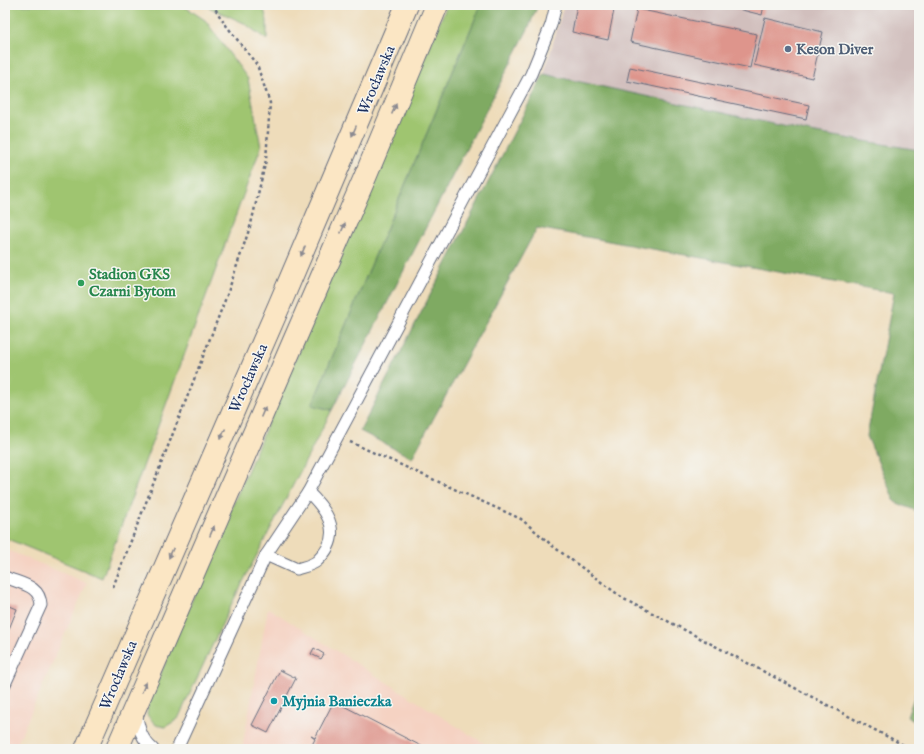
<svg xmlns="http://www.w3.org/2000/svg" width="924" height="754" font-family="'IM FELL English',serif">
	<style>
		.built { fill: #f5d2c2 }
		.industrial { fill: #d1bfbd }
		.green { fill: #9fc56f; stroke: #5d7a66 }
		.forest { fill: #7faa62; stroke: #4d6c60 }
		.building { fill: #de958c }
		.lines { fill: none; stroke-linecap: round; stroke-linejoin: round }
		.service-casing { stroke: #656c7e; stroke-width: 13 }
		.secondary-casing { stroke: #656c7e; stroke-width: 24 }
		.path { stroke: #656c7e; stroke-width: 2.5; stroke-dasharray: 3 3; stroke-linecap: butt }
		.service { stroke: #fff; stroke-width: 11 }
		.secondary { stroke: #fbe6c4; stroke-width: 22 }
		.oneway { fill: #8b8a91 }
		.service-dot { fill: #5c6f8a; stroke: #f6f6f2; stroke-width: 1.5 }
		.leisure-dot { fill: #2e9e5b; stroke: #f6f6f2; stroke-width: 1.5 }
		.culture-dot { fill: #0f9aa8; stroke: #f6f6f2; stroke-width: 1.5 }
		.labels { text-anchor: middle; stroke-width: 3; stroke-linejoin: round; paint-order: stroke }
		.service-label { font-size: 15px; font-weight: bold; fill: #4e5e75; stroke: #f6f6f2; text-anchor: start }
		.street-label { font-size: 15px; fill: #1b2f5e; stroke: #f6f6f2 }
		.leisure-label { font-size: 15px; font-weight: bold; fill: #27864d; stroke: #f6f6f2; text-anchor: start }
		.culture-label { font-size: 15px; font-weight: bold; fill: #0d838f; stroke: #f6f6f2; text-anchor: start }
	</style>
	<rect width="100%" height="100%" fill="#f6f6f2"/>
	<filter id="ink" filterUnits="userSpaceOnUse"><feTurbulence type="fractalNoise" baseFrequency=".025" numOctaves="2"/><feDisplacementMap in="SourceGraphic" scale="8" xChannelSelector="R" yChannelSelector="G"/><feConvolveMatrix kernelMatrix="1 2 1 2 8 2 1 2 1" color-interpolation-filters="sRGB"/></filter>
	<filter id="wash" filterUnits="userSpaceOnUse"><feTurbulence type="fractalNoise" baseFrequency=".012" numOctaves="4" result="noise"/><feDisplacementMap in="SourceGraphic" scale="16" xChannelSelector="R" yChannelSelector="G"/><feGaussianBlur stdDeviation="0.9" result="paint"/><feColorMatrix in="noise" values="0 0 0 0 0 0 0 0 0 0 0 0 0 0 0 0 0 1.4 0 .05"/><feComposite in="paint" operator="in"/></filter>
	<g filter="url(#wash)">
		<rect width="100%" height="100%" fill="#eedcba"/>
		<!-- built -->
		<g class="built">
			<path d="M5,549L87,583L15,749H5Z"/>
			<path d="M268,608L493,749H242Z"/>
		</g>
		<!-- industrial -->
		<path class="industrial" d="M564,5H919V150L815,133L544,74Z"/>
		<!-- green -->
		<g class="green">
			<path d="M5,5H182L205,20L248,79L261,147L102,578L5,538Z"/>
			<path d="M204,5H263L267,21V40L244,23Z"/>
			<path d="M447,5H481L312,405L332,410L232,603L178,719L165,727L156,725L147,715L148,703Z"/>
		</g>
		<!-- forest -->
		<g class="forest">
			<path d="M481,5H538L528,29L332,410L312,405Z"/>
			<path d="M544,74L815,133L919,150V512L895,502L867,436L894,293L537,228L412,458L360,431Z"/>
			<path d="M919,683V724L907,717Z"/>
		</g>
		<g id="blocks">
			<!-- building -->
			<g class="building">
				<path d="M577,5H615L608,40L572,32Z"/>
				<path d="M722,5H764L762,15Z"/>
				<path d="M637,9L757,34L750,68L630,42Z"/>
				<path d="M765,18L823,32L812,78L754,65Z"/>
				<path d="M630,67L809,105L806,119L627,81Z"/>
				<path d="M5,604L17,609L5,639Z"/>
				<path d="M314,648L324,654L321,659L311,654Z"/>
				<path d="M280,670L296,678L268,733L252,725Z"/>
				<path d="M334,701L427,749H310L315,739L311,736L315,738Z"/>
			</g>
		</g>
	</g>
	<g filter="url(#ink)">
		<use href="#blocks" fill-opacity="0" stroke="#656c7e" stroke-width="1"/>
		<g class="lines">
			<!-- service casing -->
			<g class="service-casing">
				<g id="service">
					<path d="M266,555L297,569C303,567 313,565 317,561C344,536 329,512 308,492"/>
					<path d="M5,577C21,584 40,585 41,605L5,684"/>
					<path d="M136,713C139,728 141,739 153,749"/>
					<path d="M177,749L266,555L308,492L531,74L551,25L556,5"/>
				</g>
			</g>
			<!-- secondary casing -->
			<g class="secondary-casing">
				<g id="secondary">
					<path d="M86,749L279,306L407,5"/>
					<path d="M117,749L366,175L437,5"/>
				</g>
			</g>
			<!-- path -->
			<g class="path">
				<path d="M350,442L521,519L554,547L620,596L911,749"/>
				<path d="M113,587L227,295L251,224L266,160L270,103L257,65L222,20L213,5"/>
			</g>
			<!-- service -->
			<use href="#service" class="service"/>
			<!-- secondary -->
			<use href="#secondary" class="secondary"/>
		</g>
		<!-- one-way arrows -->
		<defs><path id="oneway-solid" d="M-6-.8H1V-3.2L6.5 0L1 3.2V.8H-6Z"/></defs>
		<g class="oneway">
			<use href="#oneway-solid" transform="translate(394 109) rotate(-67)"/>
			<use href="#oneway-solid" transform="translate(354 131) rotate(113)"/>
			<use href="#oneway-solid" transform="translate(343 228) rotate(-67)"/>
			<use href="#oneway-solid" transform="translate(303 251) rotate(113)"/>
			<use href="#oneway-solid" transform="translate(263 412) rotate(-67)"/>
			<use href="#oneway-solid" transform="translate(223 434) rotate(114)"/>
			<use href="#oneway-solid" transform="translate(212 531) rotate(-67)"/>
			<use href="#oneway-solid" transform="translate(171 553) rotate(114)"/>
			<use href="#oneway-solid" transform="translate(144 687) rotate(-67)"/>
		</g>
	</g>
	<!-- markers -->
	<circle class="service-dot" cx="788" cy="49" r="4"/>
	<circle class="leisure-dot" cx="81" cy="283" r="4"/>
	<circle class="culture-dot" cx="274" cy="701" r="4"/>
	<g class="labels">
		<!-- service labels -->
		<g class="service-label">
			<text x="796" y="54">Keson Diver</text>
		</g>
		<!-- street labels -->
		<g class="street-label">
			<text transform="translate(376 80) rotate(-67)" y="5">Wrocławska</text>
			<text transform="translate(248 378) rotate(-66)" y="5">Wrocławska</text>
			<text transform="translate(118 675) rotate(-67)" y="5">Wrocławska</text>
		</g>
		<!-- leisure labels -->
		<g class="leisure-label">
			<text x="89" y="279">Stadion GKS<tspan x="89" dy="17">Czarni Bytom</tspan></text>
		</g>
		<!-- culture labels -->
		<g class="culture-label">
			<text x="282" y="706">Myjnia Banieczka</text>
		</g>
	</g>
	<!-- margin -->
	<rect width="924" height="754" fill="none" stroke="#f6f6f2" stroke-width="20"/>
</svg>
